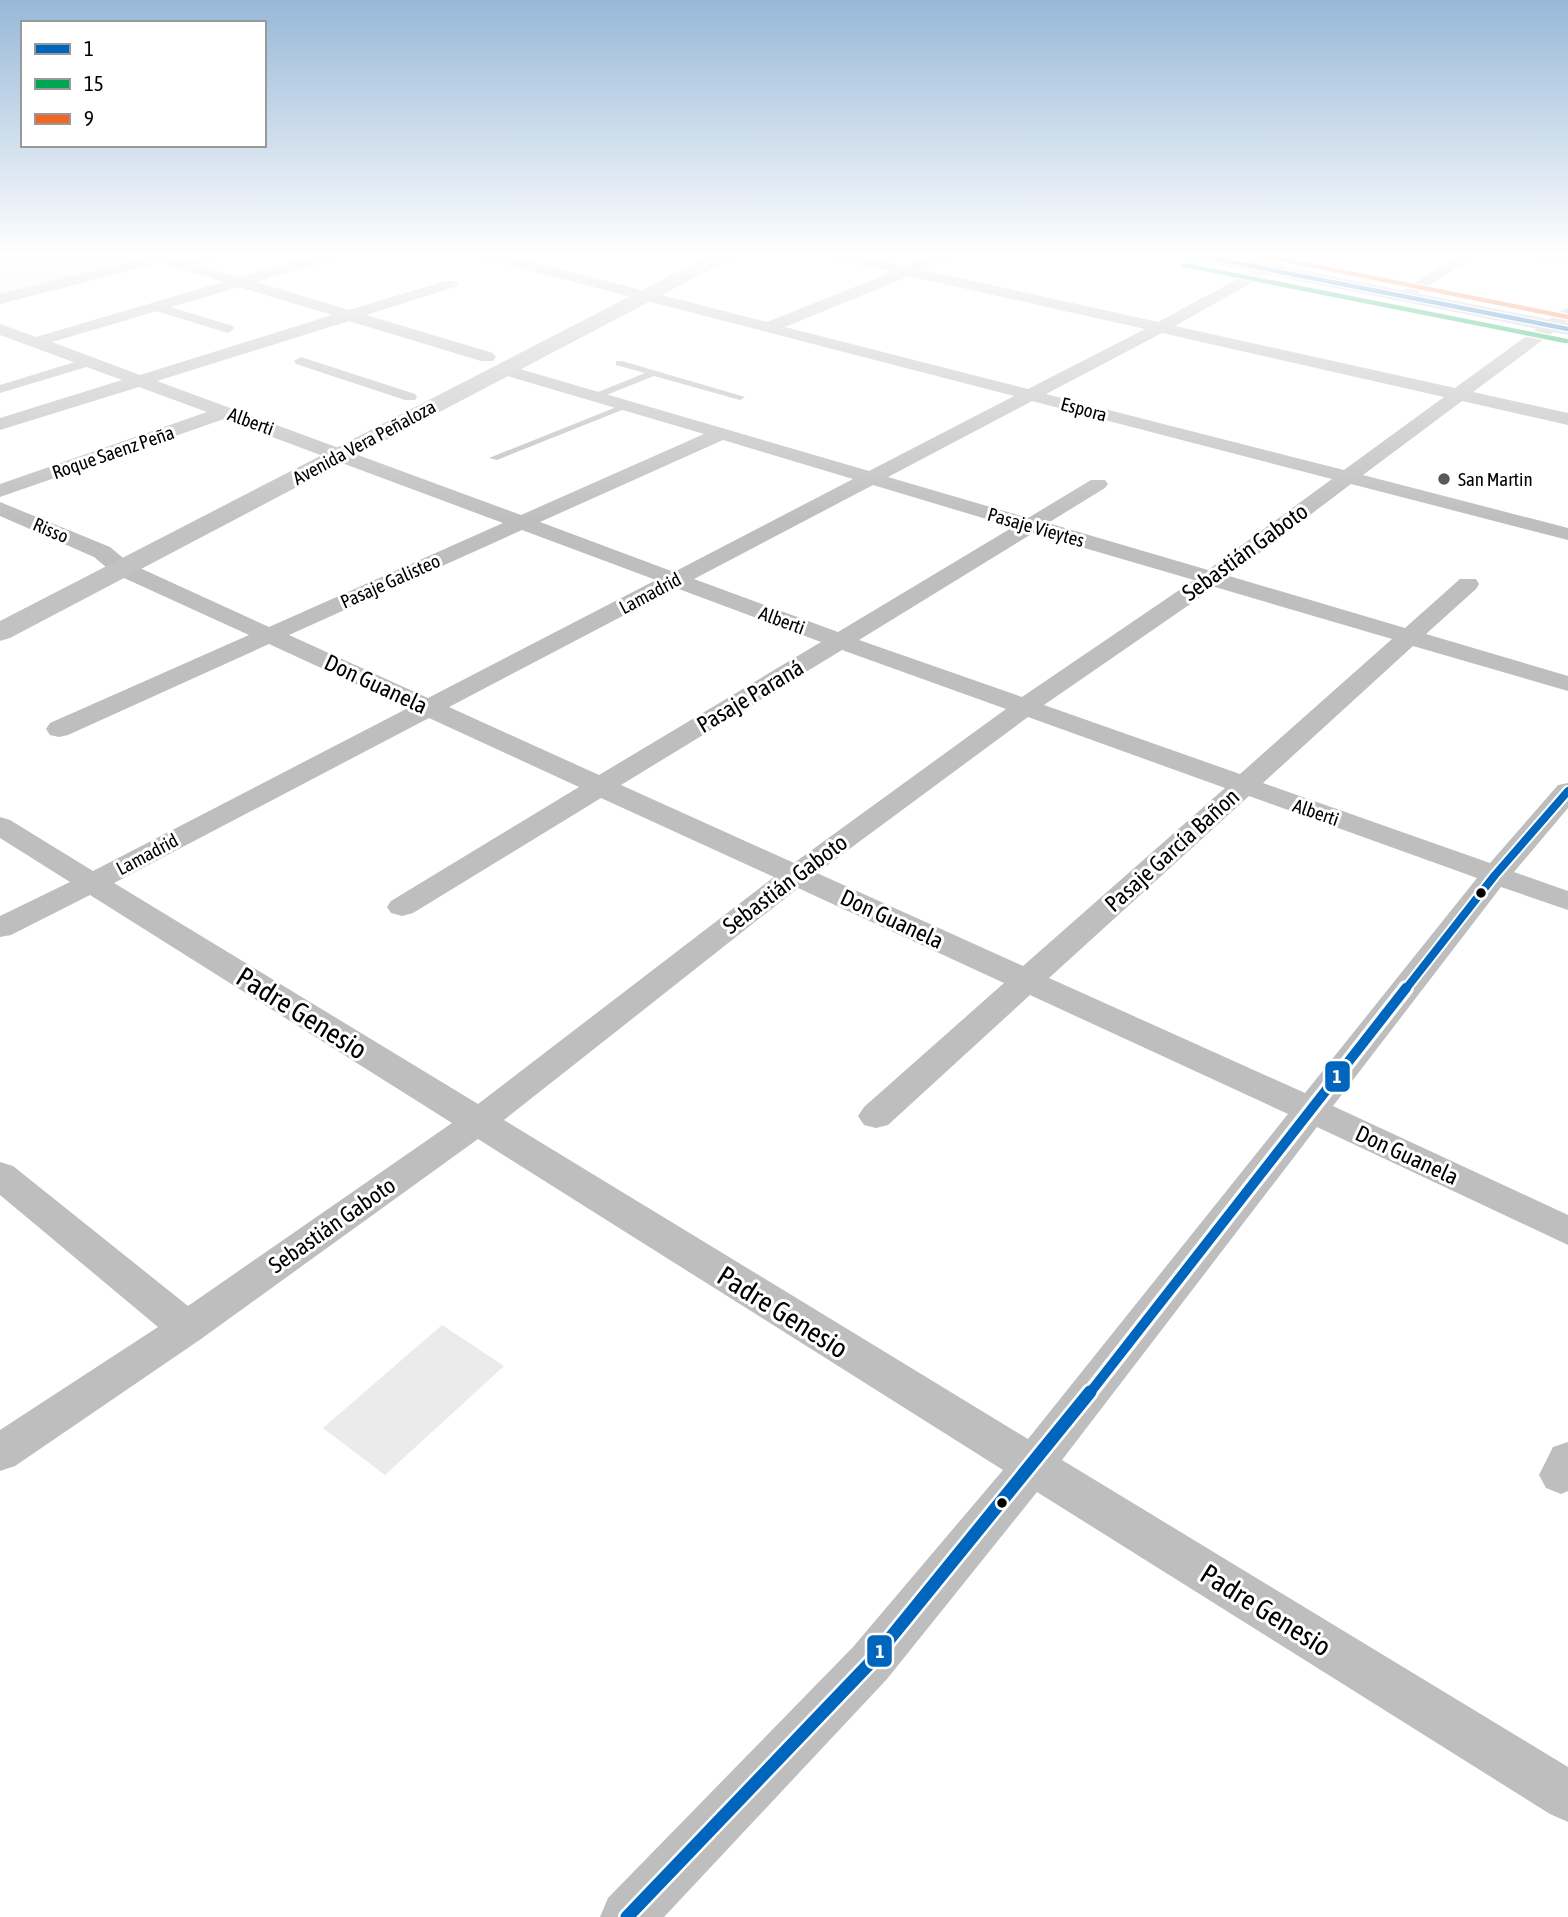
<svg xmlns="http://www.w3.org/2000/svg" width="1568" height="1917" font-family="'Asap Condensed',sans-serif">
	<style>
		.green { fill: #ebebeb }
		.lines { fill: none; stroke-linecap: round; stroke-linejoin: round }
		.service { fill: #bebebe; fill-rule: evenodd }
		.pedestrian { fill: #bebebe; fill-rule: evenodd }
		.minor { fill: #bebebe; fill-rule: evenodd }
		.secondary { fill: #c2c2c2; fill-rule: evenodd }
		.bus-1-far3-casing { stroke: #fff; stroke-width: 7 }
		.bus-1-far2-casing { stroke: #fff; stroke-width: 12 }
		.bus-1-far1-casing { stroke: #fff; stroke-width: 16 }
		.bus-1-casing { stroke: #fff; stroke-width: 18 }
		.bus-2-casing { stroke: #fff; stroke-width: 7 }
		.bus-3-casing { stroke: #fff; stroke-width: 7 }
		.bus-1-far3 { stroke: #0065bd; stroke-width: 4.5 }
		.bus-1-far2 { stroke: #0065bd; stroke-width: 8 }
		.bus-1-far1 { stroke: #0065bd; stroke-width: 10 }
		.bus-1 { stroke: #0065bd; stroke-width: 13 }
		.bus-2 { stroke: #00a651; stroke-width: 4.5 }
		.bus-3 { stroke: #f26522; stroke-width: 4.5 }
		.poi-dot { fill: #595959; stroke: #fff; stroke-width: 2.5 }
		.bus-dot { fill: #000; stroke: #fff; stroke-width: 2.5 }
		.labels { text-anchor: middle; stroke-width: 6; stroke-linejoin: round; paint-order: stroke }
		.far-street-label { font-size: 19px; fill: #000; stroke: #fff }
		.far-poi-label { font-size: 19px; fill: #000; stroke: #fff; text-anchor: start }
		.street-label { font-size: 23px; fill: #000; stroke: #fff }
		.near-street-label { font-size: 28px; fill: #000; stroke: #fff }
		.line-badge { stroke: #fff; stroke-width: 2.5 }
		.badge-label { font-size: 19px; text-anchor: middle; font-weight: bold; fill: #fff }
	</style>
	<rect width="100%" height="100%" fill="#fff"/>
	<!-- green -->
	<g class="green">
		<path d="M0,253H122L139,258L0,295Z"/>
		<path d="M442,1325L504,1366L385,1475L323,1428Z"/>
	</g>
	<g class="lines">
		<!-- service -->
		<g class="service">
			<path d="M224,253H237L184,268L180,266Z"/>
			<path d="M616,361H622L745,397L740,400L654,376L599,398H593V394L645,373L616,365Z"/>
			<path d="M624,404L632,406L497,460L489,458Z"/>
		</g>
		<!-- pedestrian -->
		<g class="pedestrian">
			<path d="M157,303L233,326L234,329L228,333L153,310L151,307Z"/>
			<path d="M301,357L415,394L417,397L415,400H405L296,364L294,361Z"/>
			<path d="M88,358L95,362L93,365L0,393V385Z"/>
		</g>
		<!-- minor -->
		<g class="minor">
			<path d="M135,253H158L239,277L323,253H346L344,256L256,282L349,310L445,281H455L458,284L455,287L366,315L493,353L496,357L493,361H481L349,321L157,381L521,515L704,434L497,373L494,369L503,364L869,471L1014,396L474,256L472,253H497L767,322L892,272L824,256L822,253H849L906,266L938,253H958L923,270L1158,322L1286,253H1304L1175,326L1455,388L1562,310L1568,308V321L1473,392L1568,413V425L1462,401L1363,475L1568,528V540L1351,484L1229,576L1405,628L1460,579H1476L1479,584L1476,589L1426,634L1568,676V691L1413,646L1263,783L1490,863L1558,785L1568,783V808L1514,872L1568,891V910L1501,887L1333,1106L1568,1215V1245L1317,1127L1062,1460L1568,1767V1822L1550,1814L1037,1492L887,1679L664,1917H600L608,1898L853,1647L1003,1470L478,1139L201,1339L15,1466L0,1471V1430L158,1327L0,1195V1162L13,1166L188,1306L452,1123L90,895L11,935L0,937V916L70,882L0,838V817L10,820L93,871L408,708L269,644L68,735L59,737L50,735L46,729L50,723L249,635L113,573L94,557L0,516V502L110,547L129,563L269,627L503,523L224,419L0,497V484L207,412L139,387L0,430V418L122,380L0,335V324L36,337L223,282L160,263L0,304V294L144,258ZM909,276L1145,329L1028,389L785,327ZM239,287L332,315L140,375L52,342ZM1162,333L1444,397L1344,470L1046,394ZM1032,401L1332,479L1208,570L1048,523L1105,488L1108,484L1105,480H1091L1028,518L888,477ZM723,440L853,479L674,572L540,522ZM873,485L1013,527L838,632L694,579ZM522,530L656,580L428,698L289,635ZM1033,533L1194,580L1022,697L859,640ZM1215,587L1392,639L1240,774L1044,705ZM676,588L821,642L599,775L449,707ZM842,650L1006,709L794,863L621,785ZM1028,717L1225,788L1023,966L817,873ZM429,718L579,787L391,901L387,907L391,913L402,916L413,913L601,798L774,877L478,1104L114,883ZM1249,796L1477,878L1305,1093L1049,978ZM798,888L1004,983L864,1107L858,1116L864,1125L876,1128L888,1125L1030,995L1288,1114L1028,1439L504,1120Z"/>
			<path d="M1462,253H1480L1408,299L1402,301L1394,296Z"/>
			<path d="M1568,1442V1491L1561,1494L1546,1488L1539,1475L1553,1447Z"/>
		</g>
		<!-- secondary -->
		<g class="secondary">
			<path d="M714,253H737L734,257L10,638L0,641V621Z"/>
			<path d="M1177,253H1214L1568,323V335L1186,258Z"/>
			<path d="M1526,253L1568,254V264L1529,257Z"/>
		</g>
		<!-- bus-1-far3 casing -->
		<g class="bus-1-far3-casing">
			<path id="bus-1-far3" d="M1186,253L1568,329"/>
		</g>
		<!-- bus-1-far2 casing -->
		<g class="bus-1-far2-casing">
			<path id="bus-1-far2" d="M1405,990L1495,875L1568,791"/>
		</g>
		<!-- bus-1-far1 casing -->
		<g class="bus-1-far1-casing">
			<path id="bus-1-far1" d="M1089,1394L1406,988"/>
		</g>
		<!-- bus-1 casing -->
		<g class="bus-1-casing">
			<path id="bus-1" d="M627,1917L870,1663L1090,1392"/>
		</g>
		<!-- bus-2 casing -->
		<g class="bus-2-casing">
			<path id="bus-2" d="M1184,265L1566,341"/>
		</g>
		<!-- bus-3 casing -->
		<g class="bus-3-casing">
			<path id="bus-3" d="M1249,253L1568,317"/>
		</g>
		<!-- bus-1-far3 -->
		<use href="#bus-1-far3" class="bus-1-far3"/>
		<!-- bus-1-far2 -->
		<use href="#bus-1-far2" class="bus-1-far2"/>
		<!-- bus-1-far1 -->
		<use href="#bus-1-far1" class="bus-1-far1"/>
		<!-- bus-1 -->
		<use href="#bus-1" class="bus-1"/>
		<!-- bus-2 -->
		<use href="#bus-2" class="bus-2"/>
		<!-- bus-3 -->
		<use href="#bus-3" class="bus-3"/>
	</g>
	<!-- sky -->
	<linearGradient id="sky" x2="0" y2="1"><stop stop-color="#97b8d7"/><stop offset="0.49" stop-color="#fff"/><stop offset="1" stop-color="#fff" stop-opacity="0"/></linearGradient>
	<rect width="1568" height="521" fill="url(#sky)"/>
	<!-- markers -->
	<circle class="poi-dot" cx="1444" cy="479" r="7"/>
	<g class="bus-dot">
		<circle cx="1481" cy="893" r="6"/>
		<circle cx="1002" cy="1503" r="6"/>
	</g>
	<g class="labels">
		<!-- far-street labels -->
		<g class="far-street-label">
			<text transform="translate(1084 409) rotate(15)" y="7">Espora</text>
			<text transform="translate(251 421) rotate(20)" y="7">Alberti</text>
			<text transform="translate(364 442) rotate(-28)" y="7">Avenida Vera Peñaloza</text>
			<text transform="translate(113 452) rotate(-19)" y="7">Roque Saenz Peña</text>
			<text transform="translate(1036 527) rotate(16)" y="7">Pasaje Vieytes</text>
			<text transform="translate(51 530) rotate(23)" y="7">Risso</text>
			<text transform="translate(390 581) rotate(-24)" y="7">Pasaje Galisteo</text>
			<text transform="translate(650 593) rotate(-28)" y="7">Lamadrid</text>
			<text transform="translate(782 620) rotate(20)" y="7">Alberti</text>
			<text transform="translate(1316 812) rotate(19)" y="7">Alberti</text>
			<text transform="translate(147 854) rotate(-28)" y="7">Lamadrid</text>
		</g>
		<!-- far-poi labels -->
		<g class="far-poi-label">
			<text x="1458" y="486">San Martin</text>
		</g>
		<!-- street labels -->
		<g class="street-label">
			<text transform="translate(1245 552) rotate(-36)" y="8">Sebastián Gaboto</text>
			<text transform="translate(376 684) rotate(25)" y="8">Don Guanela</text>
			<text transform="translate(750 696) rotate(-31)" y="8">Pasaje Paraná</text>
			<text transform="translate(1172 850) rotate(-42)" y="8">Pasaje García Bañon</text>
			<text transform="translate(785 884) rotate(-37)" y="8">Sebastián Gaboto</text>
			<text transform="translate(892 919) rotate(25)" y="8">Don Guanela</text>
			<text transform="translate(1407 1155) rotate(25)" y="8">Don Guanela</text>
			<text transform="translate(332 1225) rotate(-35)" y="8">Sebastián Gaboto</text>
		</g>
		<!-- near-street labels -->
		<g class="near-street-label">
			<text transform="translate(302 1013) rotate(32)" y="10">Padre Genesio</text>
			<text transform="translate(783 1312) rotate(32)" y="10">Padre Genesio</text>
			<text transform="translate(1266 1610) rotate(32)" y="10">Padre Genesio</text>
		</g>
	</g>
	<g class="line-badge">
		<rect x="1324" y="1060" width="27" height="33" rx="7" fill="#0065bd"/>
		<rect x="866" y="1634" width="27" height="34" rx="7" fill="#0065bd"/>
	</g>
	<g class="badge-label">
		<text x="1337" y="1083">1</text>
		<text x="880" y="1658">1</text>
	</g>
	<!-- legend -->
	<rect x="21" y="21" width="245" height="126" fill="#ffffff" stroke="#999999" stroke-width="2"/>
	<rect x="35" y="44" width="35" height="10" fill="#0065bd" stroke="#999999" stroke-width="2"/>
	<text x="84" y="56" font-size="21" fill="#000000">1</text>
	<rect x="35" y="79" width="35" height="10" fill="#00a651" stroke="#999999" stroke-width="2"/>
	<text x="84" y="91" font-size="21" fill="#000000">15</text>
	<rect x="35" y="114" width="35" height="10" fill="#f26522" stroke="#999999" stroke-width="2"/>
	<text x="84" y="126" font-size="21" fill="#000000">9</text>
</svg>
